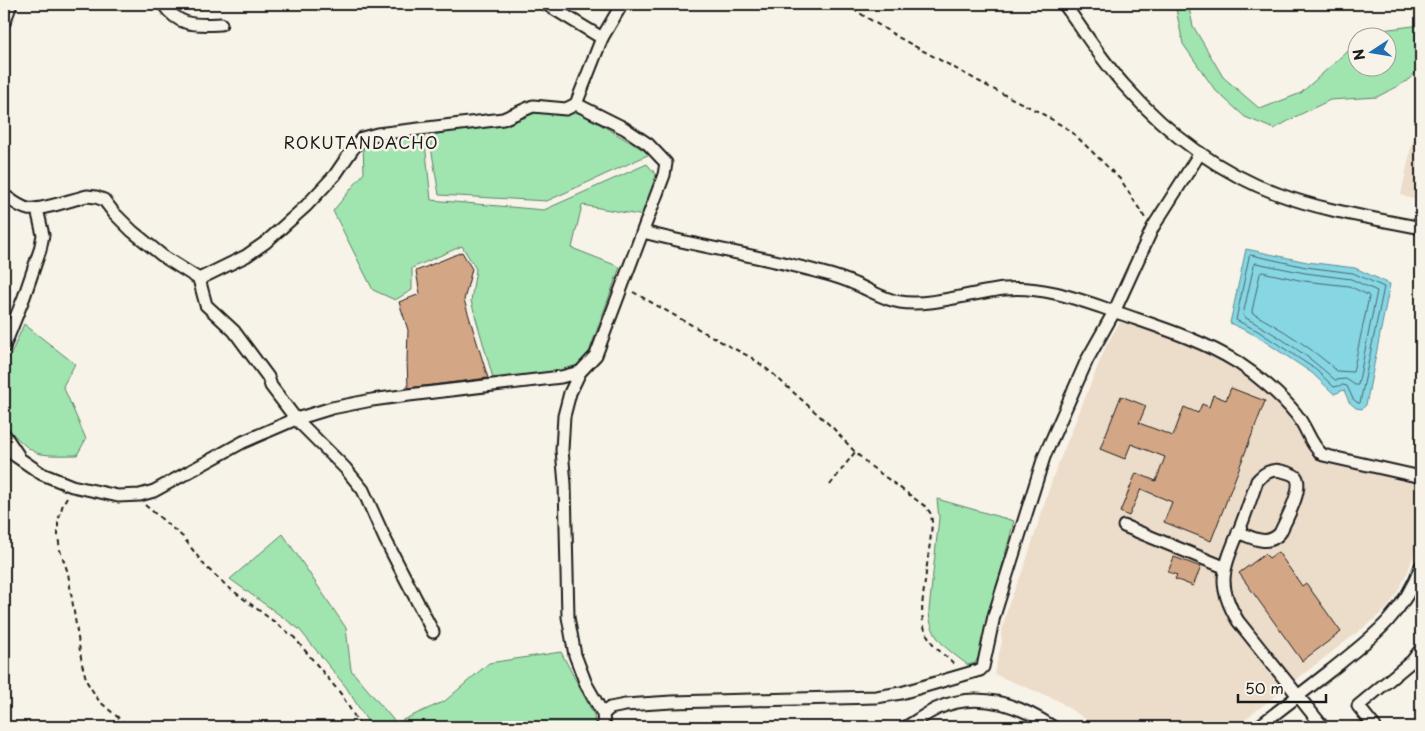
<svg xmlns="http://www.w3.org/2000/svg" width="1425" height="731" font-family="'Playpen Sans',sans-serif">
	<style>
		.built { fill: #ecdcca }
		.green { fill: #a0e4af; stroke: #5e8066 }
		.water { fill: #87d6e3; stroke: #5c8c93 }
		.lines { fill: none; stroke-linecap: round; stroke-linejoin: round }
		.shore { stroke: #47666c; stroke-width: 1 }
		.building { fill: #d3a785; stroke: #1c1c1c }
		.minor-casing { stroke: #1c1c1c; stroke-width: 15 }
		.path { stroke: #1c1c1c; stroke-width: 2; stroke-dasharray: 5 4; stroke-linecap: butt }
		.minor { stroke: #f7f3e8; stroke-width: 11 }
		.labels { text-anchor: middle; stroke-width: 5; stroke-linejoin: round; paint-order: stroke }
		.quarter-label { font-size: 16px; letter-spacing: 1px; fill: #1c1c1c; stroke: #f7f3e8 }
	</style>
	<rect width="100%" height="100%" fill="#f7f3e8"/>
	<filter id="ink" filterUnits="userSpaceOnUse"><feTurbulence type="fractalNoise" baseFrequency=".02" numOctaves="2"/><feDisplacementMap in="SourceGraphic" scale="10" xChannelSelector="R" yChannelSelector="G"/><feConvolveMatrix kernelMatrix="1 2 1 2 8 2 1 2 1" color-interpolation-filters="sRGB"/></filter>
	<g filter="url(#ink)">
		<!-- built -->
		<g class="built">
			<path d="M1421,117V202L1401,195L1417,120Z"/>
			<path d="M1120,322L1172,335L1218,355L1254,381L1280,402L1297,421L1311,447L1321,460L1421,483V524L1417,544L1408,571L1397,593L1387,608L1372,621L1235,727H1097L1057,700L994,674L1002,642L1001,634L1009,603L1024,568L1053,477L1106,346Z"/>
		</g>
		<!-- green -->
		<g class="green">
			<path d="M1175,4H1188L1193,26L1223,77L1260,109L1301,93L1344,54L1357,46L1358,68H1388V38L1370,37L1382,30L1421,25V68L1407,81L1377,97L1330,100L1297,116L1274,129L1245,117L1215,90L1183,44Z"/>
			<path d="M576,110L650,154L547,201L439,195L429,135L506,123L531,111Z"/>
			<path d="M424,133L431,200L544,210L647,164L659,178L644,216L582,205L572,248L620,267L589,352L571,374L493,378L471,301L476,269L462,246L412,268V290L395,300L373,290L333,211L364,173L363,144Z"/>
			<path d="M24,324L75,364L63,386L86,439L77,455C65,455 53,456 41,454C30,453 8,431 4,421V370Z"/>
			<path d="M937,499L1014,521L978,658L975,663L968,665C947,649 930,639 929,610L939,518Z"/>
			<path d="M283,534L346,628L351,670L396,723L445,701L489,663L561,652L594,715L595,727H371L346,687L299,629L230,579Z"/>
		</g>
		<!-- water -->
		<path class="water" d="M1246,249L1307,262L1355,268L1390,284L1366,405L1362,409L1356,408L1349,402L1344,390L1334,394L1312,373L1255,335L1230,323Z"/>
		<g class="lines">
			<!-- shore -->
			<g class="shore">
				<path d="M1251,255L1306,267L1353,273L1384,287L1360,403H1358L1353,399L1347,386L1343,385L1334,387L1315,369L1258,331L1236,320L1249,257Z"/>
				<path d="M1256,263L1305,273L1351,279L1377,291L1358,385H1355L1346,379L1335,380C1308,355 1276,334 1244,317L1243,315L1254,265Z"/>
				<path d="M1262,272L1304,281L1349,286L1368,295L1369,297L1353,372L1337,371C1312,348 1282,329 1252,313V311L1260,274Z"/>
			</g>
		</g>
		<!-- building -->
		<g class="building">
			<path d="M462,252L472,269L464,300L488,378L408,388L407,361L408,330L399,302L420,294L416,271Z"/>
			<path d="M1231,388L1265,401L1211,541L1164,522L1172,502L1141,489L1129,516L1120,512L1136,473L1156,481L1165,457L1131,444L1125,459L1100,449L1121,396L1146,406L1139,423L1173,436L1184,407L1198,413L1202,404L1209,407L1213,395L1226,400Z"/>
			<path d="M1278,552L1302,586L1306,583L1341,632L1302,661L1239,573L1265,554L1269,558Z"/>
			<path d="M1174,557L1201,567L1193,586L1175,579L1177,575L1168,572Z"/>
		</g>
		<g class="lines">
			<!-- minor casing -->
			<g class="minor-casing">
				<g id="minor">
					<path d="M163,4C179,27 195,25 221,24"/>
					<path d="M546,4L602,38"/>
					<path d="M1064,4C1084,31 1102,61 1125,86C1167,133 1218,172 1278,194C1324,211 1373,218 1421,228"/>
					<path d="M4,23L11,4"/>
					<path d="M576,104L624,128L648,144L666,163L664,175L596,355L580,372L570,393L564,416L562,450L565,484L568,617L575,655L586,684L603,714L604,727"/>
					<path d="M4,195C11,200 19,207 28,209C39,211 74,199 87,196L96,197L104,200L114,213L132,231L164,257L199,279L206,305L234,331L268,377L271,386L296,419L345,468L363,490L385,539L433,632"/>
					<path d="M643,232C701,247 761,256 819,272C831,275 844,279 855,284C870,290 884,300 900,302C931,307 973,292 1005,289C1045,285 1085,302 1122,314C1162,328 1201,340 1237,362C1257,375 1281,395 1296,414C1307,427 1310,445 1323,455L1421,477"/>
					<path d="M199,279L246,256L266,242L306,206L335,175L352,150L362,138L377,134L503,119L533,106L566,109L576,104L602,38L622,4"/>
					<path d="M4,347L24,297L40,250L43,235L37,209"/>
					<path d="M4,434L18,455"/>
					<path d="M4,448L42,474L72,486L118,496L140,495L154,491L243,442L296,419L332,408L372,400L409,395L561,377L580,372"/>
					<path d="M1124,526L1224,567"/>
					<path d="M1238,532C1252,538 1268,547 1280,533C1285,522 1304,488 1296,477C1293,474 1286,472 1281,471C1272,468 1263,474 1257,481C1251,498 1245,516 1238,533C1223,570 1216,585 1238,621L1323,727"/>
					<path d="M603,714L610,708L625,705L672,702L876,697L901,693L980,670L983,667L994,616L1044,457L1087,360L1114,312L1153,227L1200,153"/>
					<path d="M906,727C916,721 926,714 936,709C977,690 1018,704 1053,727"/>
					<path d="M1258,727C1282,708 1306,690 1330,671C1370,639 1403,616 1421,566"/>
					<path d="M1375,727L1358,706L1412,661L1421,649"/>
				</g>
			</g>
			<!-- path -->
			<g class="path">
				<path d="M845,4L898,37L991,88L1041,113L1071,131L1121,180L1145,218"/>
				<path d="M633,292L727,345L752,358L772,373L833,428L855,452L869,465L926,507L931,514L932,522C931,539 928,556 926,573C924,594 917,619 929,638C936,650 947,657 957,666"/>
				<path d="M830,485L855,452"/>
				<path d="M67,497L63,504L58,521V536L60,550L68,573L82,664L87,682L99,701L129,727"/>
				<path d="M145,505L183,537L205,566L228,587L293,636L341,694L361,727"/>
			</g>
			<!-- minor -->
			<use href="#minor" class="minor"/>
		</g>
	</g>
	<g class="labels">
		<!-- quarter labels -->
		<g class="quarter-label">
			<text x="361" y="149">ROKUTANDACHO</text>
		</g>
	</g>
	<!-- margin -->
	<rect width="1425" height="731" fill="none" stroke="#f7f3e8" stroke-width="20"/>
	<rect x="10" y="10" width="1405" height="711" fill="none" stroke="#1c1c1c" stroke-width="2" filter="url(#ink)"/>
	<!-- north arrow -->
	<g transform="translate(1372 52) rotate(258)"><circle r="24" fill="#f7f3e8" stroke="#9f9d96"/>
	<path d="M0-4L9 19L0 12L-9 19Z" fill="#1f6fb2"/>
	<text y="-8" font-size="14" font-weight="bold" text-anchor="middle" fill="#1c1c1c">N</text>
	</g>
	<!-- scale -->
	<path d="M1238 694v8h88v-8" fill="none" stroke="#1c1c1c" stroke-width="2.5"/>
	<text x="1245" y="694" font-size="15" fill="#1c1c1c" stroke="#f7f3e8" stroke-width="4" paint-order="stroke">50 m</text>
</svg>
